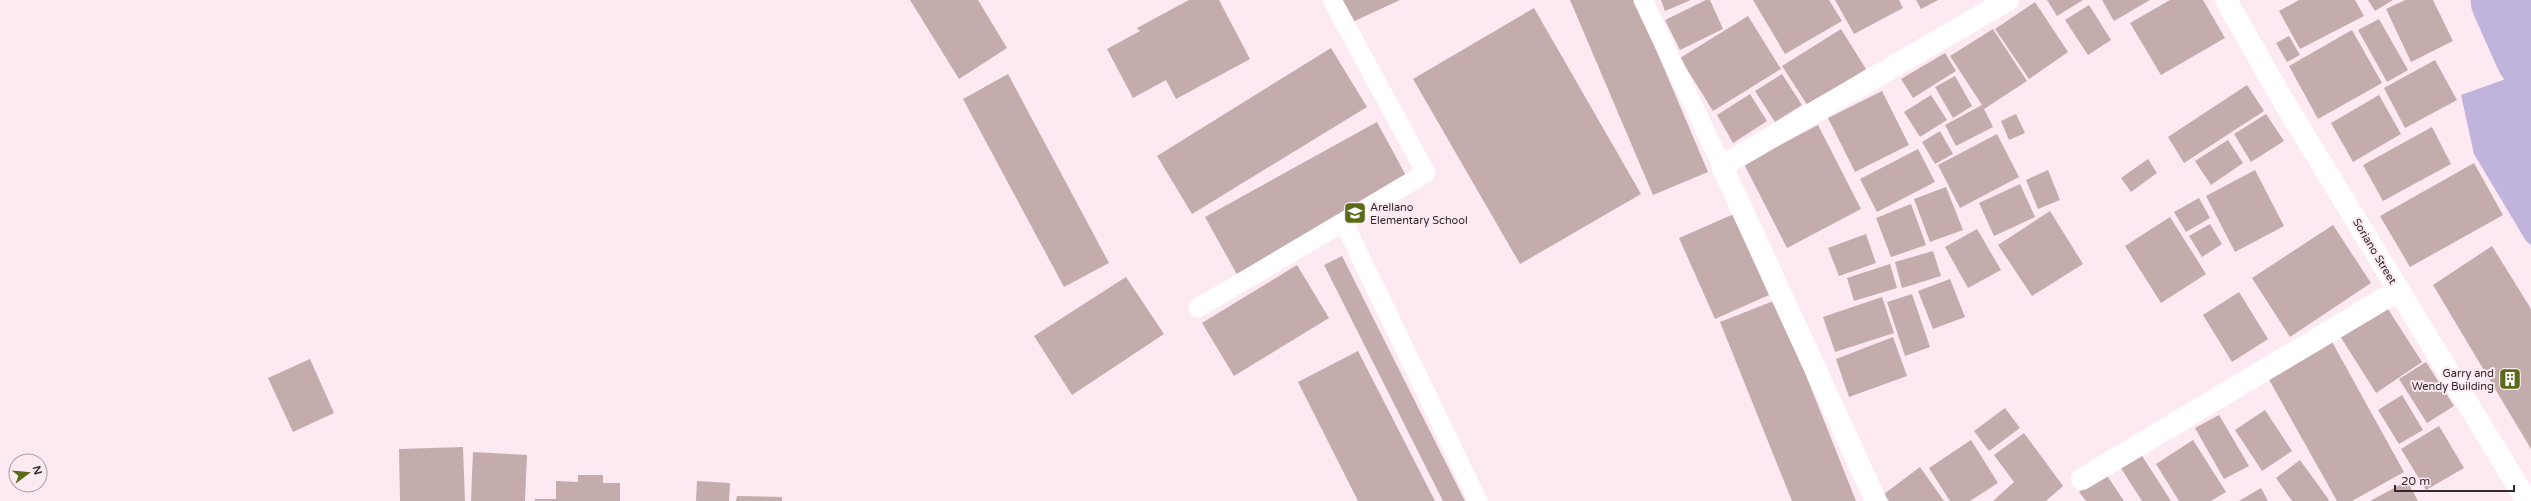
<svg xmlns="http://www.w3.org/2000/svg" width="2531" height="501" font-family="'Varela Round',sans-serif">
	<style>
		.water { fill: #c0b4dc }
		.lines { fill: none; stroke-linecap: round; stroke-linejoin: round }
		.river { stroke: #c0b4dc; stroke-width: 71 }
		.building { fill: #c5acac }
		.service { stroke: #fff; stroke-width: 19 }
		.minor { stroke: #fff; stroke-width: 22 }
		.secondary { stroke: #fff; stroke-width: 22 }
		.labels { text-anchor: middle; stroke-width: 4; stroke-linejoin: round; paint-order: stroke }
		.poi-label { font-size: 11px; fill: #32292d; stroke: #fde9f1; text-anchor: start }
		.street-label { font-size: 11px; fill: #32292d; stroke: #fde9f1 }
	</style>
	<rect width="100%" height="100%" fill="#fde9f1"/>
	<!-- water -->
	<path class="water" d="M2531,70V245L2526,241L2474,154L2461,95Z"/>
	<g class="lines">
		<!-- river -->
		<path class="river" d="M2506,0L2531,56"/>
	</g>
	<!-- building -->
	<g class="building">
		<path d="M910,0H978L1007,48L959,79Z"/>
		<path d="M1189,0H1219L1250,59L1176,99L1166,80L1133,98L1107,49L1140,31L1137,28Z"/>
		<path d="M1335,0H1400L1346,25Z"/>
		<path d="M1570,0H1635L1708,172L1653,195Z"/>
		<path d="M1661,0H1691L1665,11Z"/>
		<path d="M1706,0H1710L1723,29L1680,50L1665,20Z"/>
		<path d="M1753,0H1829L1842,21L1785,54Z"/>
		<path d="M1835,0H1899L1903,8L1854,34Z"/>
		<path d="M1916,0H1938L1921,9Z"/>
		<path d="M2047,0H2083L2057,16Z"/>
		<path d="M2102,0H2150L2114,21Z"/>
		<path d="M2170,0H2203L2225,38L2161,75L2130,23Z"/>
		<path d="M2299,0H2355L2364,16L2300,49L2279,11Z"/>
		<path d="M2368,0H2393L2375,11Z"/>
		<path d="M2405,0H2433L2453,41L2411,62L2386,9Z"/>
		<path d="M2035,2L2068,52L2029,79L1995,29Z"/>
		<path d="M2089,5L2111,40L2088,55L2065,20Z"/>
		<path d="M1534,8L1641,194L1520,264L1413,79Z"/>
		<path d="M1748,16L1781,69L1713,111L1680,58Z"/>
		<path d="M2379,19L2408,70L2387,82L2358,30Z"/>
		<path d="M1841,29L1866,69L1808,106L1782,66Z"/>
		<path d="M1993,29L2027,81L1984,109L1993,127L1956,146L1945,125L1982,105L1950,56Z"/>
		<path d="M2352,30L2382,83L2318,119L2289,66Z"/>
		<path d="M2289,36L2300,55L2287,62L2276,43Z"/>
		<path d="M1331,48L1367,107L1192,214L1157,156Z"/>
		<path d="M1945,53L1956,71L1913,98L1901,79Z"/>
		<path d="M2435,60L2457,100L2405,128L2384,88Z"/>
		<path d="M1008,74L1109,263L1064,287L963,99Z"/>
		<path d="M1782,74L1802,105L1775,122L1755,91Z"/>
		<path d="M1955,76L1972,106L1953,118L1935,87Z"/>
		<path d="M2247,85L2264,111L2184,163L2168,137Z"/>
		<path d="M1882,91L1909,145L1855,172L1828,118Z"/>
		<path d="M1750,94L1767,121L1733,143L1717,115Z"/>
		<path d="M1931,95L1947,120L1920,137L1904,112Z"/>
		<path d="M2379,95L2401,134L2353,162L2331,123Z"/>
		<path d="M2016,114L2025,133L2009,140L2001,121Z"/>
		<path d="M2266,114L2284,141L2251,162L2234,134Z"/>
		<path d="M1377,122L1410,183L1239,278L1205,217Z"/>
		<path d="M1818,125L1861,209L1787,248L1744,164Z"/>
		<path d="M2432,127L2451,164L2383,201L2363,165Z"/>
		<path d="M1940,131L1953,154L1935,164L1922,142Z"/>
		<path d="M1997,134L2019,177L1960,208L1938,165Z"/>
		<path d="M2228,140L2243,163L2211,185L2195,161Z"/>
		<path d="M1918,149L1935,182L1877,212L1860,179Z"/>
		<path d="M2148,159L2157,173L2131,192L2121,178Z"/>
		<path d="M2474,163L2503,215L2410,267L2380,216Z"/>
		<path d="M2048,170L2060,200L2038,209L2026,180Z"/>
		<path d="M2255,170L2284,226L2235,252L2206,196Z"/>
		<path d="M2020,184L2035,217L1994,236L1979,203Z"/>
		<path d="M1946,187L1963,230L1930,242L1914,199Z"/>
		<path d="M2199,198L2210,218L2186,232L2174,212Z"/>
		<path d="M1911,204L1926,245L1891,257L1876,218Z"/>
		<path d="M2050,211L2083,264L2032,296L1998,245Z"/>
		<path d="M1734,214L1769,295L1715,319L1679,238Z"/>
		<path d="M2170,217L2206,274L2161,303L2125,246Z"/>
		<path d="M2210,224L2222,244L2202,257L2189,236Z"/>
		<path d="M2333,225L2371,283L2290,337L2252,278Z"/>
		<path d="M1977,229L2001,270L1968,288L1945,247Z"/>
		<path d="M1866,234L1876,263L1839,276L1828,248Z"/>
		<path d="M2492,246L2531,309V449L2433,285Z"/>
		<path d="M1933,251L1941,276L1902,288L1895,262Z"/>
		<path d="M1342,256L1465,501H1443L1324,265Z"/>
		<path d="M1890,264L1897,288L1854,301L1847,278Z"/>
		<path d="M1297,265L1329,318L1234,376L1202,323Z"/>
		<path d="M1126,277L1164,334L1072,395L1034,336Z"/>
		<path d="M1950,279L1965,317L1933,329L1918,291Z"/>
		<path d="M2239,292L2268,339L2232,362L2203,315Z"/>
		<path d="M1912,294L1930,347L1905,356L1887,302Z"/>
		<path d="M1882,297L1894,333L1835,352L1823,317Z"/>
		<path d="M1776,300L1856,501H1792L1720,322Z"/>
		<path d="M2386,306L2422,362L2376,393L2340,336Z"/>
		<path d="M1893,337L1907,376L1849,397L1836,359Z"/>
		<path d="M2331,340L2404,472L2352,501H2337L2267,376Z"/>
		<path d="M1358,351L1435,501H1358L1298,382Z"/>
		<path d="M310,359L334,413L293,432L268,378Z"/>
		<path d="M2426,362L2454,406L2427,423L2399,379Z"/>
		<path d="M2402,395L2423,430L2399,444L2378,410Z"/>
		<path d="M2005,408L2020,428L1989,451L1974,431Z"/>
		<path d="M2265,410L2292,451L2262,471L2235,430Z"/>
		<path d="M2219,415L2249,466L2224,479L2195,428Z"/>
		<path d="M2439,426L2464,468L2426,490L2401,449Z"/>
		<path d="M2024,433L2063,486L2046,501H1993L2014,482L1994,455Z"/>
		<path d="M1971,440L1998,483L1970,501H1950L1929,468Z"/>
		<path d="M2193,440L2226,492L2211,501H2179L2156,464Z"/>
		<path d="M463,447L465,501H400L399,449Z"/>
		<path d="M2137,448L2171,501H2142L2117,462Z"/>
		<path d="M473,452L527,455L525,501H471Z"/>
		<path d="M2300,460L2329,500L2328,501H2292L2276,478Z"/>
		<path d="M1920,467L1944,501H1889L1884,494Z"/>
		<path d="M2106,474L2124,501H2086L2079,492Z"/>
		<path d="M578,475H603V483H620V501H535V499H556V481L578,482Z"/>
		<path d="M697,481L730,483L729,501H696Z"/>
		<path d="M2407,481L2418,501H2370Z"/>
		<path d="M2261,488L2268,501H2239Z"/>
		<path d="M737,496L782,497V501H736Z"/>
	</g>
	<g class="lines">
		<!-- service -->
		<g class="service">
			<path d="M1643,0L1722,166"/>
			<path d="M1344,223L1478,501"/>
			<path d="M1198,308L1426,173L1332,0"/>
		</g>
		<!-- minor -->
		<g class="minor">
			<path d="M2082,479L2399,290"/>
			<path d="M1876,501L1722,166L2008,0"/>
		</g>
		<!-- secondary -->
		<path class="secondary" d="M2226,0L2281,97L2527,501"/>
	</g>
	<!-- icons -->
	<defs>
		<g id="school-square" transform="scale(1.15)"><rect x="-9" y="-9" width="18" height="18" rx="4" fill="#586c19" stroke="#fde9f1"/><path d="M0-5L7-2L0 1L-7-2ZM-4 1L0 2.5L4 1V4Q0 6-4 4Z" fill="#fff"/></g>
		<g id="building-square" transform="scale(1.15)"><rect x="-9" y="-9" width="18" height="18" rx="4" fill="#586c19" stroke="#fde9f1"/><path d="M-4-6H4V6H1V3H-1V6H-4ZM-2.5-4.3h1.7v1.8h-1.7ZM.8-4.3h1.7v1.8H.8ZM-2.5-1h1.7V.8h-1.7ZM.8-1h1.7V.8H.8Z" fill="#fff"/></g>
	</defs>
	<g fill-rule="evenodd">
		<use href="#school-square" x="1355" y="213"/>
		<use href="#building-square" x="2510" y="379"/>
	</g>
	<g class="labels">
		<!-- poi labels -->
		<g class="poi-label">
			<text x="1370" y="211">Arellano<tspan x="1370" dy="13">Elementary School</tspan></text>
			<text x="2494" y="377" text-anchor="end">Garry and<tspan x="2494" dy="13">Wendy Building</tspan></text>
		</g>
		<!-- street labels -->
		<g class="street-label">
			<text transform="translate(2375 251) rotate(59)" y="4">Soriano Street</text>
		</g>
	</g>
	<!-- north arrow -->
	<g transform="translate(28 473) rotate(74)"><circle r="19" fill="#fde9f1" stroke="#ac9ca3"/>
	<path d="M0-3L7 15L0 10L-7 15Z" fill="#586c19"/>
	<text y="-6" font-size="11" font-weight="bold" text-anchor="middle" fill="#32292d">N</text>
	</g>
	<!-- scale -->
	<path d="M2395 485v6h119v-6" fill="none" stroke="#32292d" stroke-width="2"/>
	<text x="2401" y="485" font-size="12" fill="#32292d" stroke="#fde9f1" stroke-width="3" paint-order="stroke">20 m</text>
</svg>
